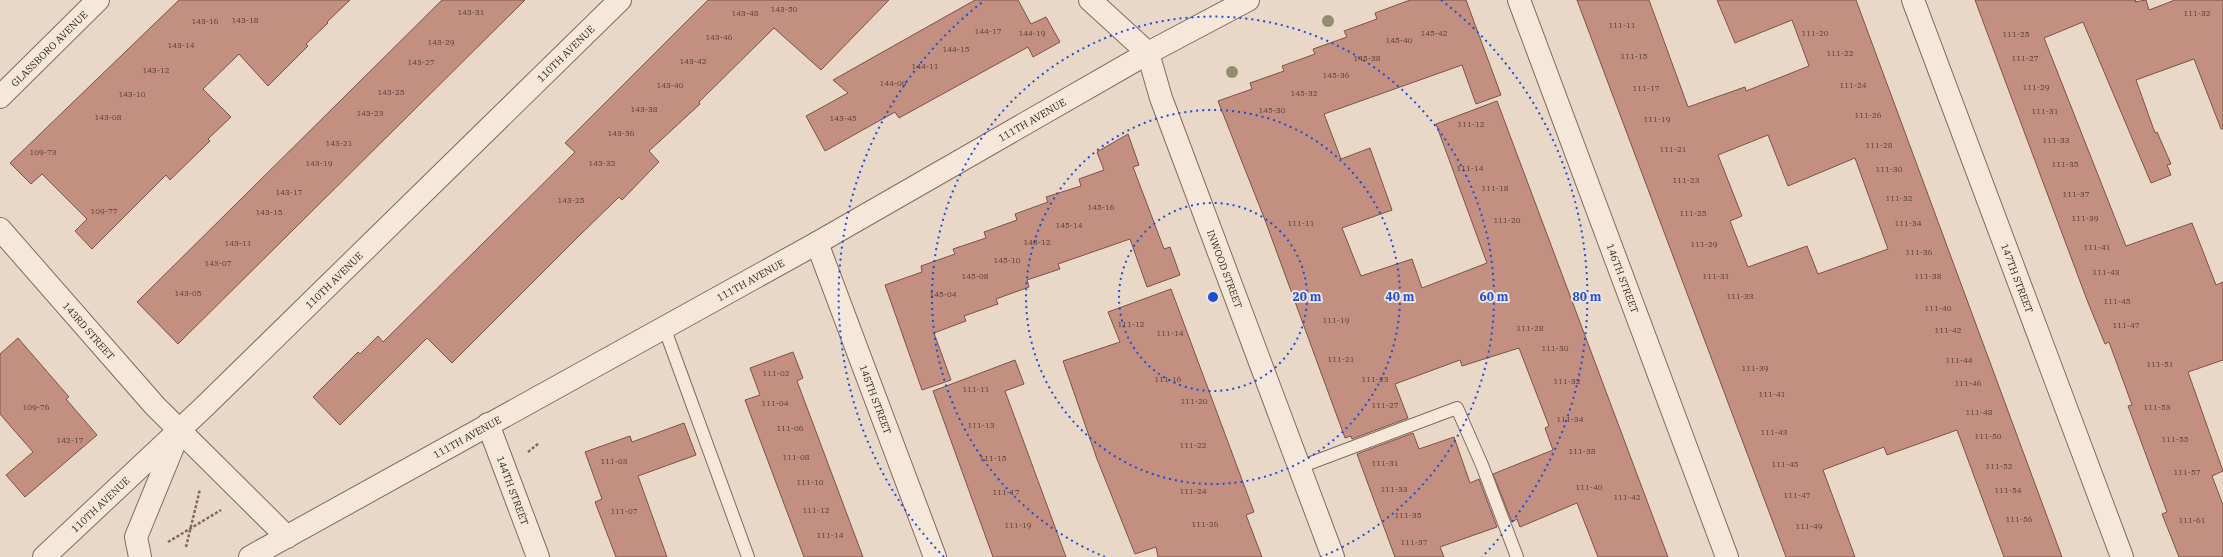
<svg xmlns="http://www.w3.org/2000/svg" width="2223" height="557" font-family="'IBM Plex Serif',serif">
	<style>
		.building { fill: #c38f81; stroke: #7f5247; fill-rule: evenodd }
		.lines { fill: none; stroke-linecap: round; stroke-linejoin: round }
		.service-casing { stroke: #836a5f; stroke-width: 14 }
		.minor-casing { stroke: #836a5f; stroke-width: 24 }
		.path { stroke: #836a5f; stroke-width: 2.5; stroke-dasharray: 3 2; stroke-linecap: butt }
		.service { stroke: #f5e7d9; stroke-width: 12 }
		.minor { stroke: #f5e7d9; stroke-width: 22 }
		.tree { fill: #938d70 }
		.ring { fill: none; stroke: #1d4ed8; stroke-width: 2; stroke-dasharray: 2 4 }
		.labels { text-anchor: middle; stroke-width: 4; stroke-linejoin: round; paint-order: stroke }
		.number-label { font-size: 8px; fill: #584038 }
		.street-label { font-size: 10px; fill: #352620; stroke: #f1e4d6 }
		.centre { fill: #1d4ed8; stroke: #f1e4d6; stroke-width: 2 }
		.ring-label { font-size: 12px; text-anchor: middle; font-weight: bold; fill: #1d4ed8; stroke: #f1e4d6; stroke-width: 4; stroke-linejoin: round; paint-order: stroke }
	</style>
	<rect width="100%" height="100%" fill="#e9d8c7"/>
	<!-- building -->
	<g class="building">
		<path d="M179,0H350L327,22L328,23L306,44L308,46L268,86L239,54L203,89L231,117L208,139L210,141L170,180L166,175L92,249L75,231L87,219L42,174L31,184L10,163Z"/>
		<path d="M442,0H525L178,344L137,302Z"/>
		<path d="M708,0H889L821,70L774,28L699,102L700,104L649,151L659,162L652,169L622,200L619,197L579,236L452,363L427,338L340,425L313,397L358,352L360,354L378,336L383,342L575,152L565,143Z"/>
		<path d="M975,0H1018L1031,24L1046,17L1060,42L1033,57L1028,47L899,118L895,112L825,151L806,116L848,93L833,80Z"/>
		<path d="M1410,0H1466L1501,95L1476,104L1462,65L1324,114L1341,159L1370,148L1392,210L1342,228L1361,276L1412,259L1422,288L1487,263L1436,124L1497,101L1668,557H1598L1577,503L1520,527L1517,519L1512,522L1493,474L1553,450L1545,428L1549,426L1519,348L1462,366L1460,360L1395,384L1408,418L1352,439L1351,436L1345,438L1265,220L1218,101L1252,89L1250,83L1284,71L1282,66L1315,54L1313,49L1347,37L1344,31L1377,19L1375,13Z"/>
		<path d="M1577,0H1649L1688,107L1745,87L1746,91L1809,66L1792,20L1735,43L1717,0H1856L2062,557H2004L1957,430L1887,455L1884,447L1823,470L1855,557H1786ZM1768,135L1788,186L1855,158L1888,249L1818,274L1807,246L1748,267L1730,221L1742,216L1718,155Z"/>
		<path d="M1975,0H2136L2135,2L2146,0L2149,10L2175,0H2223V129H2221L2194,59L2136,80L2155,133L2157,132L2171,164L2167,165L2171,175L2151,183L2083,22L2044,38L2126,246L2192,223L2216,285L2223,282V360L2188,372L2223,471L2212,476L2223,505V557H2179L2162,514L2167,512L2128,406L2132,405L2109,342L2105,344L2087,300Z"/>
		<path d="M1128,134L1139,165L1133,167L1164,249L1170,247L1180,275L1147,287L1130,239L1058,264L1060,269L1027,280L1029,287L996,299L998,304L964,316L966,321L934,333L951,380L922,390L885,285L922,272L921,266L955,254L953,249L986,238L984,232L1017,220L1015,214L1048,202L1046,197L1081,186L1079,179L1104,170L1097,152Z"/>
		<path d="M1171,289L1254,512L1246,515L1262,557H1158L1156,547L1135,554L1097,459L1063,361L1120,342L1108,312Z"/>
		<path d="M18,338L69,397L66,399L97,435L25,497L6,475L33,452L0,414V354Z"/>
		<path d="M793,352L803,378L797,381L863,557H804L745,400L760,395L750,368Z"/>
		<path d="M1015,360L1024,384L1005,391L1066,557H993L933,391Z"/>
		<path d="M684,423L696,455L638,476L667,557H616L595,502L602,499L585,452L630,436L632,442Z"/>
		<path d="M1413,433L1419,449L1454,437L1470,483L1479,479L1497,527L1440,547L1444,557H1395L1357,454Z"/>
	</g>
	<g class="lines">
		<!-- service casing -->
		<g class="service-casing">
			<g id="service">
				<path d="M664,327L748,557"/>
				<path d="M1300,467L1457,408L1482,465L1517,557"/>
			</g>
		</g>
		<!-- minor casing -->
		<g class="minor-casing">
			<g id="minor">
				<path id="s1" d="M1090,0L1148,53L1161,98L1333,557"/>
				<path id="s2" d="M1519,0L1727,557"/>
				<path id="s3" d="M1913,0L2122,557"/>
				<path id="s4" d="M0,97L98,0"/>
				<path id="s5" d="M0,229L155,406L287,537"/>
				<path id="s6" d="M817,243L935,557"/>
				<path id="s7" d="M488,424L538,557"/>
				<path id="s8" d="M44,557L205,406L620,0"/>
				<path d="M140,557L136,537L177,437"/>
				<path id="s9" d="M250,557L817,243L1148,53L1248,0"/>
			</g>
		</g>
		<!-- path -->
		<g class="path">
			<path d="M528,452L539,443"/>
			<path d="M168,542L221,510"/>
			<path d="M186,547L200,489"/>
		</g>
		<!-- service -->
		<use href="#service" class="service"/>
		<!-- minor -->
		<use href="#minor" class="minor"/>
	</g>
	<!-- trees -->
	<g class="tree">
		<circle cx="1328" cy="21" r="6"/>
		<circle cx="1232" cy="72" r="6"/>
	</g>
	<!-- distance rings -->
	<g class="ring">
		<circle cx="1213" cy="297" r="94"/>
		<circle cx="1213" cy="297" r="187"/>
		<path d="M1105 557A281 281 0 1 1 1321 557"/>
		<path d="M944 557A374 374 0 0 1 985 0M1441 0A374 374 0 0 1 1482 557"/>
	</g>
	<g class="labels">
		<!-- number labels -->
		<g class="number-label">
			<text x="784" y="12">143-50</text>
			<text x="471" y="15">143-31</text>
			<text x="745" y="16">143-48</text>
			<text x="2197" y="16">111-32</text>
			<text x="245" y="23">143-18</text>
			<text x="205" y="24">143-16</text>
			<text x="1622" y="28">111-11</text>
			<text x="988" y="34">144-17</text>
			<text x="1032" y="36">144-19</text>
			<text x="1434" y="36">145-42</text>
			<text x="1815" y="36">111-20</text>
			<text x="2016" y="37">111-25</text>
			<text x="719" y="40">143-46</text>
			<text x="1399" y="43">145-40</text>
			<text x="441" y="45">143-29</text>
			<text x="181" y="48">143-14</text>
			<text x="956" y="52">144-15</text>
			<text x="1840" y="56">111-22</text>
			<text x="1634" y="59">111-15</text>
			<text x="1367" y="61">145-38</text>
			<text x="2025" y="61">111-27</text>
			<text x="693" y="64">143-42</text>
			<text x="421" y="65">143-27</text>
			<text x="925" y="69">144-11</text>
			<text x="156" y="73">143-12</text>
			<text x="1336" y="78">145-36</text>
			<text x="893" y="86">144-09</text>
			<text x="670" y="88">143-40</text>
			<text x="1853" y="88">111-24</text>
			<text x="2036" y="90">111-29</text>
			<text x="1646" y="91">111-17</text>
			<text x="391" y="95">143-25</text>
			<text x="1304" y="96">145-32</text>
			<text x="132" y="97">143-10</text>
			<text x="644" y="112">143-38</text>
			<text x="1272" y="113">145-30</text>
			<text x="2045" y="114">111-31</text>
			<text x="370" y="116">143-23</text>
			<text x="1868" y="118">111-26</text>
			<text x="108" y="120">143-08</text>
			<text x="843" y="121">143-45</text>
			<text x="1657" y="122">111-19</text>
			<text x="1471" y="127">111-12</text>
			<text x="621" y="136">143-36</text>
			<text x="2056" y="143">111-33</text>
			<text x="339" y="146">143-21</text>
			<text x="1879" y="148">111-28</text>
			<text x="1673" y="152">111-21</text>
			<text x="43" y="155">109-73</text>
			<text x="319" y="166">143-19</text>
			<text x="602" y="166">143-32</text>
			<text x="2065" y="167">111-35</text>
			<text x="1470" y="171">111-14</text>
			<text x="1889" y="172">111-30</text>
			<text x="1686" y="183">111-23</text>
			<text x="1495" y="191">111-18</text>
			<text x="289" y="195">143-17</text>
			<text x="2076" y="197">111-37</text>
			<text x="1899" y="201">111-32</text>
			<text x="571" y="203">143-25</text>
			<text x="1101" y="210">145-16</text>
			<text x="104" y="214">109-77</text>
			<text x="269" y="215">143-15</text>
			<text x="1693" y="216">111-25</text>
			<text x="2085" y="221">111-39</text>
			<text x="1507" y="223">111-20</text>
			<text x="1301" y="226">111-11</text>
			<text x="1908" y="226">111-34</text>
			<text x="1069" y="228">145-14</text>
			<text x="1037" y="245">145-12</text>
			<text x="238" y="246">143-11</text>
			<text x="1704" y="247">111-29</text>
			<text x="2097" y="250">111-41</text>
			<text x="1919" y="255">111-36</text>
			<text x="1007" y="263">145-10</text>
			<text x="218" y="266">143-07</text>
			<text x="2106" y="275">111-43</text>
			<text x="975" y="279">145-08</text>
			<text x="1716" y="279">111-31</text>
			<text x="1928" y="279">111-38</text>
			<text x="188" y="296">143-05</text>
			<text x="943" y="297">145-04</text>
			<text x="1740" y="299">111-33</text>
			<text x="2117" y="304">111-45</text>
			<text x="1938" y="311">111-40</text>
			<text x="1336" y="323">111-19</text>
			<text x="1131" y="327">111-12</text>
			<text x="2126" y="328">111-47</text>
			<text x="1530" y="331">111-28</text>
			<text x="1948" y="333">111-42</text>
			<text x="1170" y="336">111-14</text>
			<text x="1555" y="351">111-30</text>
			<text x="1341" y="362">111-21</text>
			<text x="1959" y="363">111-44</text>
			<text x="2160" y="367">111-51</text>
			<text x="1755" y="371">111-39</text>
			<text x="776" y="376">111-02</text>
			<text x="1168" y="382">111-16</text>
			<text x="1375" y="382">111-23</text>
			<text x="1567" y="384">111-32</text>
			<text x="1968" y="386">111-46</text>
			<text x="976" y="392">111-11</text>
			<text x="1772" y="397">111-41</text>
			<text x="1194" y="404">111-20</text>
			<text x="775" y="406">111-04</text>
			<text x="1385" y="408">111-27</text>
			<text x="36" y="410">109-76</text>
			<text x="2157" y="410">111-53</text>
			<text x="1979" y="415">111-48</text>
			<text x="1570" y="422">111-34</text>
			<text x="981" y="428">111-13</text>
			<text x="790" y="431">111-06</text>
			<text x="1774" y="435">111-43</text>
			<text x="1988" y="439">111-50</text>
			<text x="2175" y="442">111-55</text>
			<text x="70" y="443">142-17</text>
			<text x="1193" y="448">111-22</text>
			<text x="1582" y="454">111-38</text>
			<text x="796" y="460">111-08</text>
			<text x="993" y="461">111-15</text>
			<text x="614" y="464">111-03</text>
			<text x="1385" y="466">111-31</text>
			<text x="1785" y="467">111-45</text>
			<text x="1999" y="469">111-52</text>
			<text x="2187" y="475">111-57</text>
			<text x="810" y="485">111-10</text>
			<text x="1589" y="490">111-40</text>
			<text x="1394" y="492">111-33</text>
			<text x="2008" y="493">111-54</text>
			<text x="1193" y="494">111-24</text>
			<text x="1006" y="495">111-17</text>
			<text x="1797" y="498">111-47</text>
			<text x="1627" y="500">111-42</text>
			<text x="816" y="513">111-12</text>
			<text x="624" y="514">111-07</text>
			<text x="1408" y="518">111-35</text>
			<text x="2019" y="522">111-56</text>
			<text x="2192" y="523">111-61</text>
			<text x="1205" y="527">111-26</text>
			<text x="1018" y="528">111-19</text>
			<text x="1809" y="529">111-49</text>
			<text x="830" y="538">111-14</text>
			<text x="1414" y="545">111-37</text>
		</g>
		<!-- street labels -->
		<g class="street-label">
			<text dy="4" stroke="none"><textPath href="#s4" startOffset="69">GLASSBORO AVENUE</textPath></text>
			<text dy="4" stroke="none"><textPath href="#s8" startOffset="725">110TH AVENUE</textPath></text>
			<text dy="4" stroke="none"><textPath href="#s9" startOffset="896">111TH AVENUE</textPath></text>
			<text dy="4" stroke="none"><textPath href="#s1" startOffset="308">INWOOD STREET</textPath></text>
			<text dy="4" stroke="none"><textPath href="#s2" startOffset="297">146TH STREET</textPath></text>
			<text dy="4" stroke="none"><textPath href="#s3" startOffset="297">147TH STREET</textPath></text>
			<text dy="4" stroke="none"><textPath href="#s8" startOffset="401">110TH AVENUE</textPath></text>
			<text dy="4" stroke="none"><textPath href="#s9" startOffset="572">111TH AVENUE</textPath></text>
			<text dy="4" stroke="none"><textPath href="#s5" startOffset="135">143RD STREET</textPath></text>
			<text dy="4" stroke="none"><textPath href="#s6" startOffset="167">145TH STREET</textPath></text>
			<text dy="4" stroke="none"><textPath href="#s9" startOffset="248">111TH AVENUE</textPath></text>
			<text dy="4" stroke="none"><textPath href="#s7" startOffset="71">144TH STREET</textPath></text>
			<text dy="4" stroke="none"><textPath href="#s8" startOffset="77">110TH AVENUE</textPath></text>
		</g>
	</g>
	<circle cx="1213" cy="297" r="6" class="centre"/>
	<g class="ring-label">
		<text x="1307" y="301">20 m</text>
		<text x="1400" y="301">40 m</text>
		<text x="1494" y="301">60 m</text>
		<text x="1587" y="301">80 m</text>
	</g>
</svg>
